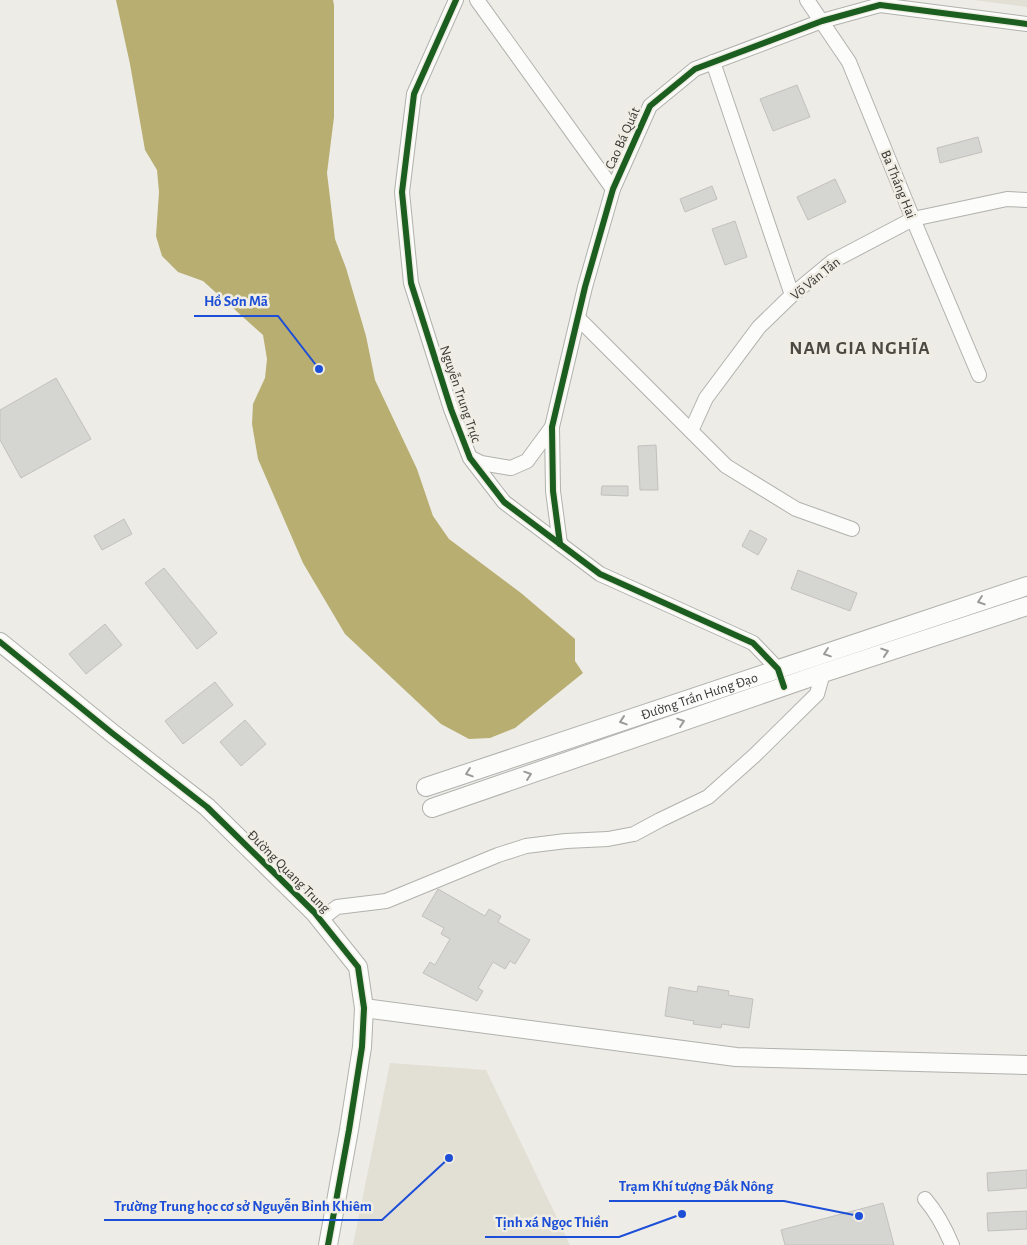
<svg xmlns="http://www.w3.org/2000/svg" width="1027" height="1245" font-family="'Alegreya Sans',sans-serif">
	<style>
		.built { fill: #e2dfd4 }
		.water { fill: #b8ae71 }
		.building { fill: #d5d5d1; stroke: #c2c1bd }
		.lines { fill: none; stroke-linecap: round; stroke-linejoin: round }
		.minor-casing { stroke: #b1b1ad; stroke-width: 16 }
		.tertiary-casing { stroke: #b1b1ad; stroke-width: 20 }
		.minor { stroke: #fcfcfb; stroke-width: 14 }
		.tertiary { stroke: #fcfcfb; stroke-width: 18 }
		.cycleway-casing { stroke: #f0eee4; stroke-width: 9 }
		.cycleway { stroke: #1b5e20; stroke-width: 6 }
		.oneway { stroke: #9a9a98 }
		.labels { text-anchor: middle; stroke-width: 5; stroke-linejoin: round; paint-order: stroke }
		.street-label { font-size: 14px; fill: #393834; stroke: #f0eee4 }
		.district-label { font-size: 19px; font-weight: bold; letter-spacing: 1px; fill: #4b4941; stroke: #f0eee4 }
		.leader { fill: none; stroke: #1d4ed8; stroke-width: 2 }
		.callout-dot { fill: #1d4ed8; stroke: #f0eee4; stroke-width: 2 }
		.callout-label { font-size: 15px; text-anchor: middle; font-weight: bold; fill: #1d4ed8; stroke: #f0eee4; stroke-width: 5; stroke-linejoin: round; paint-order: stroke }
	</style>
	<rect width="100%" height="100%" fill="#edece7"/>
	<!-- built -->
	<g class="built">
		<path d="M974,0H1027V7Z"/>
		<path d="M390,1063L486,1070L570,1245H353Z"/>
	</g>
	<!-- water -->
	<path class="water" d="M116,0H333L334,5V117L327,173L335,239L346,268L366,336L375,380L417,469L433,516L449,539L521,593L575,639V661L583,673L515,728L490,738L469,739L441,724L345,634L303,563L258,459L252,424L253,404L265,378L267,359L263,335L203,281L178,272L162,256L156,236L159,192L157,170L145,150L130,64Z"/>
	<!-- building -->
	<g class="building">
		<path d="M797,85L810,117L773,131L760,99Z"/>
		<path d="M978,137L982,152L940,163L937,148Z"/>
		<path d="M835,179L846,202L808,220L797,197Z"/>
		<path d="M712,186L717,199L685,212L680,199Z"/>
		<path d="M735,221L747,257L725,265L712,229Z"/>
		<path d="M56,378L91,439L21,478L0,440V410Z"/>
		<path d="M656,445L658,490H640L638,446Z"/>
		<path d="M602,486H628V496L601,495Z"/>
		<path d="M124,519L132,534L102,550L94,536Z"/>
		<path d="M750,530L767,539L758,555L742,546Z"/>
		<path d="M164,568L217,633L197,649L145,583Z"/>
		<path d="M798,570L857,593L850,611L791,589Z"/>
		<path d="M105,624L122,645L86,674L69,654Z"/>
		<path d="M215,682L233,705L183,744L165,721Z"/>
		<path d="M245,720L266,744L241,766L220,742Z"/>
		<path d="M438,889L485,916L489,909L501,916L498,922L530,940L515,964L510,961L505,969L493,962L478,988L483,991L477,1001L423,973L430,962L435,965L450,939L441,934L444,928L422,916Z"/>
		<path d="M698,986L729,991L728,995L753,999L749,1028L722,1024L721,1028L693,1024L694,1021L665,1016L669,987L697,992Z"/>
		<path d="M1027,1170V1188L988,1191L987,1173Z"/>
		<path d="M883,1203L894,1245H785L781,1230Z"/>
		<path d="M1027,1211V1229L988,1231L987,1213Z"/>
	</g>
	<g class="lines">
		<!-- minor casing -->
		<g class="minor-casing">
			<g id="minor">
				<path d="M456,0L414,94L402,192L411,283L451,409L470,458L504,502L600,574L753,643L778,669"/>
				<path d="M477,0L613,189"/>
				<path d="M807,0L849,62L913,219L979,375"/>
				<path d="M713,62L792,295"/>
				<path d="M578,318L726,466L796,509L852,529"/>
				<path d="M691,431L706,398L759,327L792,295L833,261L913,219L1007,199L1027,200"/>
				<path d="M471,458L481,463L511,468L527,461L552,427"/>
				<path d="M560,544L553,491L552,427L585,287L613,189L650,106L695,69L822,21L880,5L1027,24"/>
				<path d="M320,920L337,907L386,901L498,855L526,846L566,841L608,839L634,834L660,820L708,797L755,755L817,694L823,673"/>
				<path d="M925,1199C937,1213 945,1228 952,1245"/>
			</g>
		</g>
		<!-- tertiary casing -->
		<g class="tertiary-casing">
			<g id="tertiary">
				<path d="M0,642L112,733L207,807L314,912L358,967L364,1008L362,1047L349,1130L328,1245"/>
				<path id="s1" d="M426,787L1027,586"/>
				<path d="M432,808L823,673L1027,606"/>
				<path d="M364,1008L736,1057L1027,1065"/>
			</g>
		</g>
		<!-- minor -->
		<use href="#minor" class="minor"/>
		<!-- tertiary -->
		<use href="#tertiary" class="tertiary"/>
		<!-- cycleway casing -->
		<g class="cycleway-casing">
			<g id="cycleway">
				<path d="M456,0L414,94L402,192L411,283L451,409L470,458L504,502L600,574L753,643L778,669L784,687"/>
				<path d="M560,544L553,491L552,427L585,287L613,189L650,106L695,69L822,21L880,5L1027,24"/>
				<path d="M0,642L112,733L207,807L314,912L358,967L364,1008L362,1047L349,1130L328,1245"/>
			</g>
		</g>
		<!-- cycleway -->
		<use href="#cycleway" class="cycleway"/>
	</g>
	<!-- one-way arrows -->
	<defs><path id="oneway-chevron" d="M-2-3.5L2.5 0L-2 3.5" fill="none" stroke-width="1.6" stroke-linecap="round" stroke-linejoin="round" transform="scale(1.25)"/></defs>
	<g class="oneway">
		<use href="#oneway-chevron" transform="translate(981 601) rotate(161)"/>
		<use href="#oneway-chevron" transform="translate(885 652) rotate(-18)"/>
		<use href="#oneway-chevron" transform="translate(827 653) rotate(161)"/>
		<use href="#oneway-chevron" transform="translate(623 721) rotate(162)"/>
		<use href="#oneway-chevron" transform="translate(681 722) rotate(-19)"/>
		<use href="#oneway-chevron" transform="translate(469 773) rotate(161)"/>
		<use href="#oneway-chevron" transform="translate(528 775) rotate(-19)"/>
	</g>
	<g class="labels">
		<!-- street labels -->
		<g class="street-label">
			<text transform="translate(622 138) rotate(-66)" y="5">Cao Bá Quát</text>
			<text transform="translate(899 184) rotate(68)" y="5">Ba Tháng Hai</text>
			<text transform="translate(815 278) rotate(-39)" y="5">Võ Văn Tần</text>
			<text transform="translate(461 394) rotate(71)" y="5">Nguyễn Trung Trực</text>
			<text dy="5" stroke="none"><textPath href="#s1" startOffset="288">Đường Trần Hưng Đạo</textPath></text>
			<text transform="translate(289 871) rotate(45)" y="5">Đường Quang Trung</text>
		</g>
		<!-- district labels -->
		<g class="district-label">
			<text x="860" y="354">NAM GIA NGHĨA</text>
		</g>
	</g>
	<!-- callouts -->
	<path class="leader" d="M319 369L278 316H194M859 1216L784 1201H609M449 1158L382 1220H104M682 1214L619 1237H485"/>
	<g class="callout-dot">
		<circle cx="319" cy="369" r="5"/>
		<circle cx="859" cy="1216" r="5"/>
		<circle cx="449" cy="1158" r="5"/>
		<circle cx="682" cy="1214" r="5"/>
	</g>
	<g class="callout-label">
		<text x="236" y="306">Hồ Sơn Mã</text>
		<text x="696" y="1191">Trạm Khí tượng Đắk Nông</text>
		<text x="243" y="1211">Trường Trung học cơ sở Nguyễn Bỉnh Khiêm</text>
		<text x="552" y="1227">Tịnh xá Ngọc Thiền</text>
	</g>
</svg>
